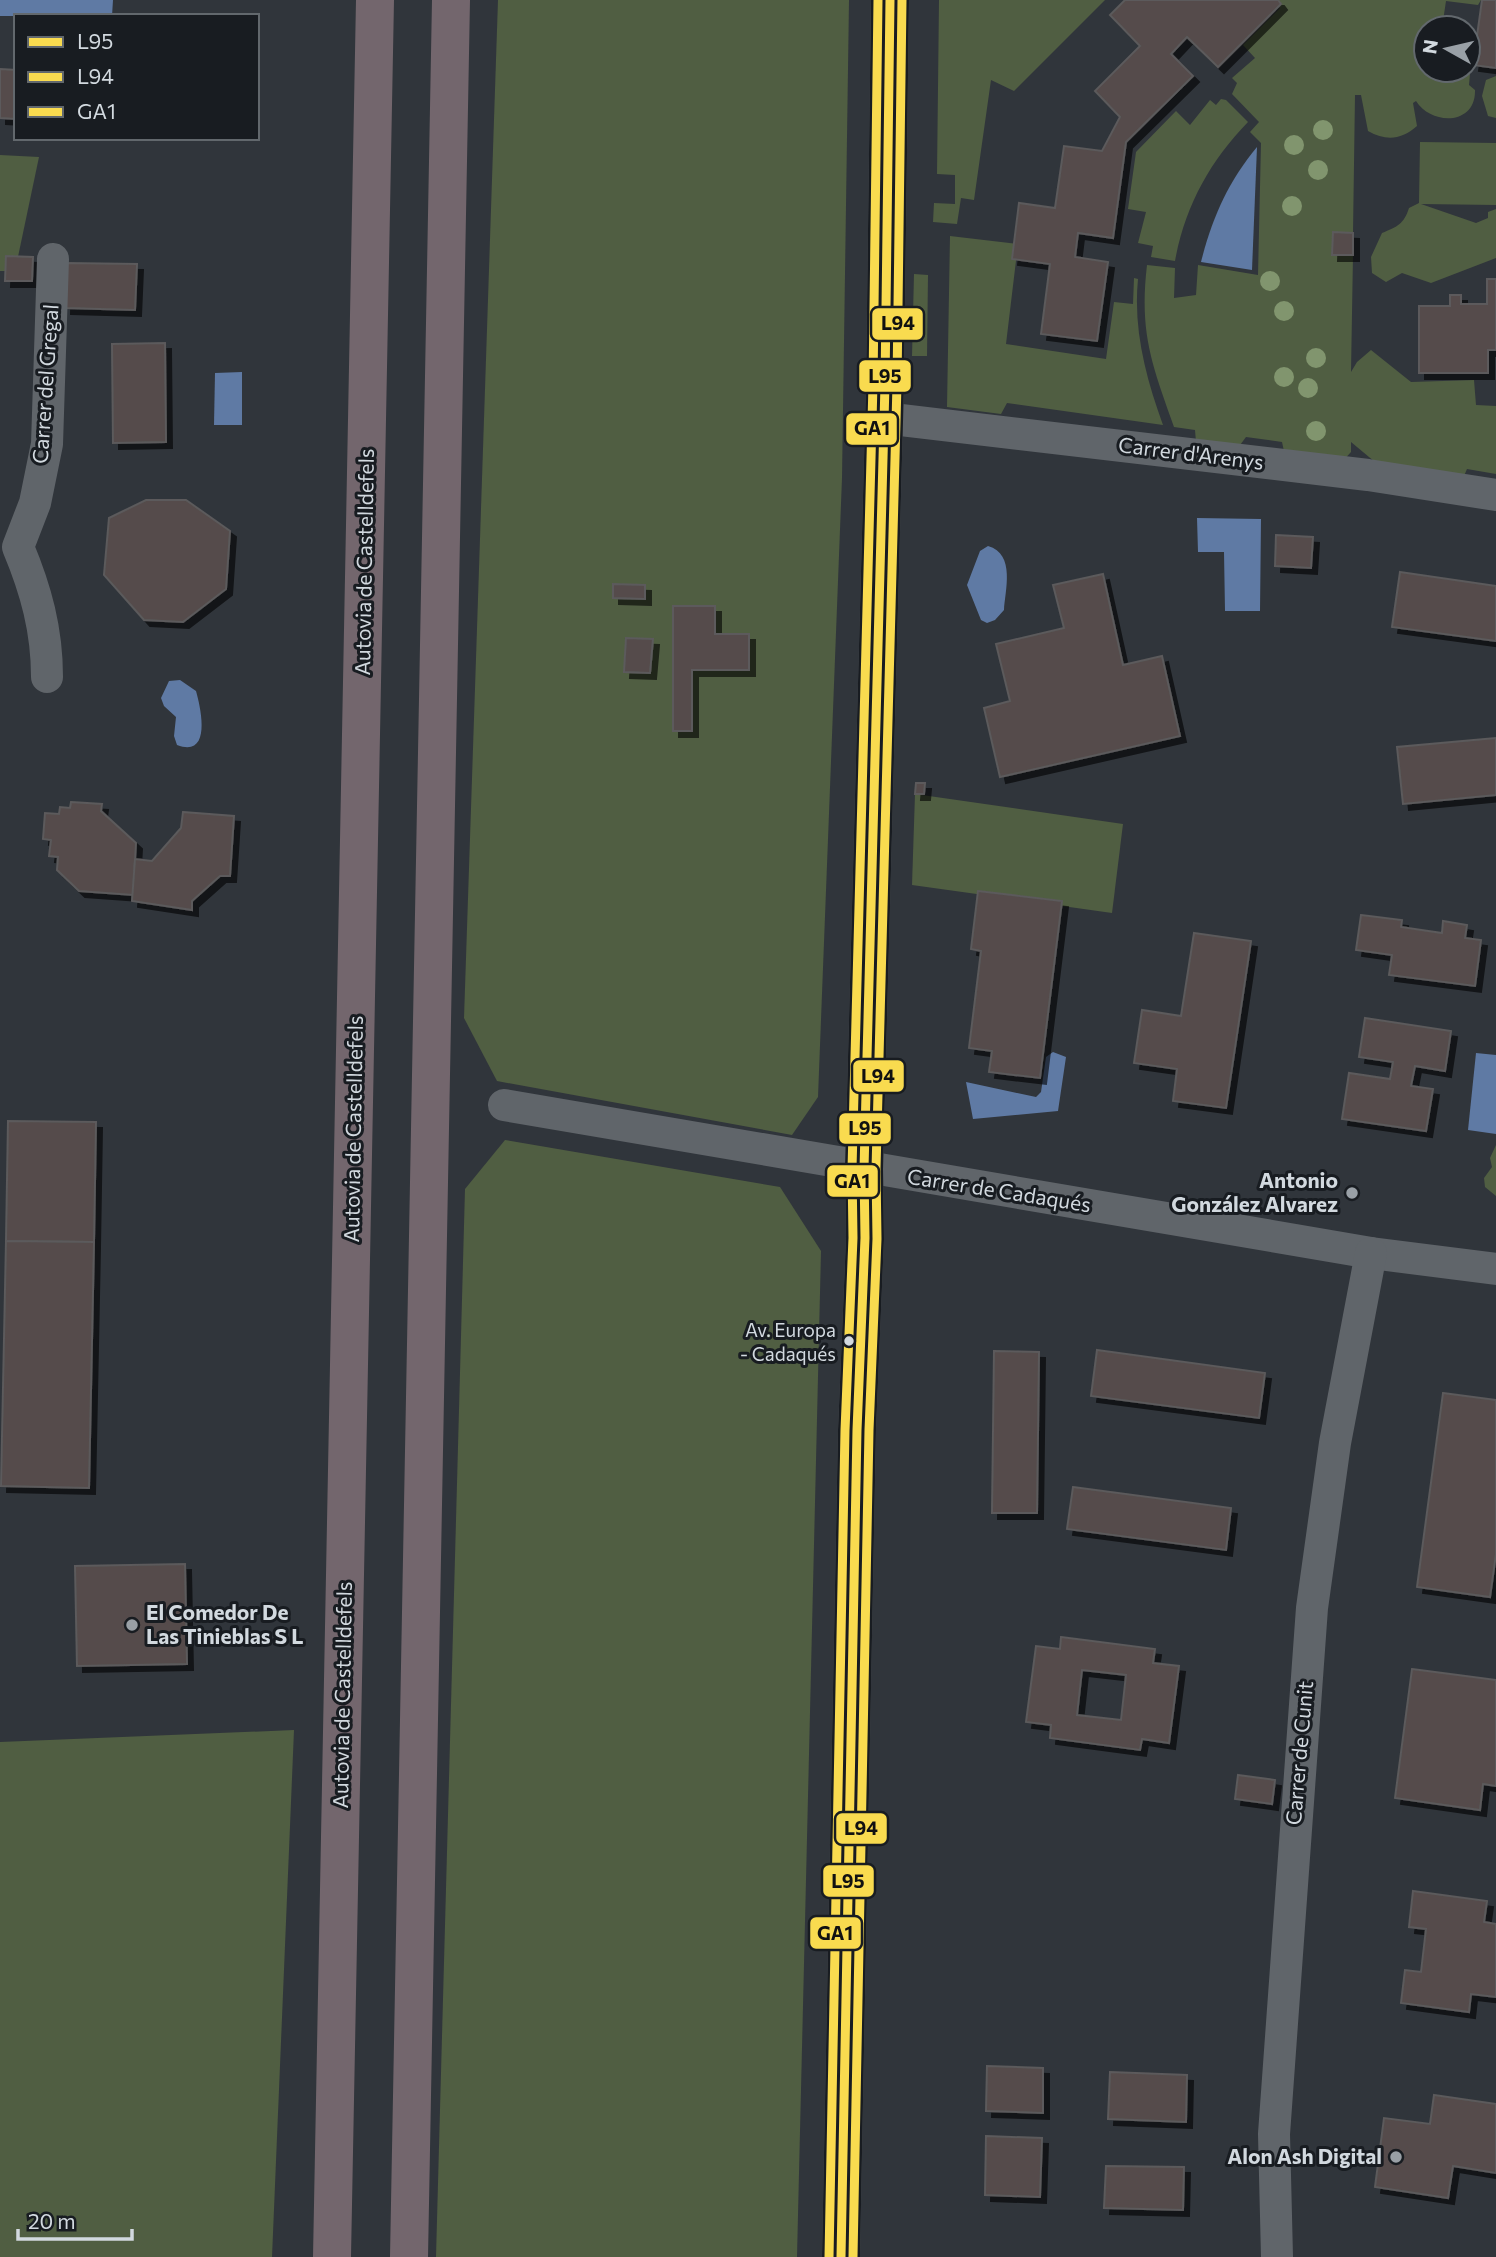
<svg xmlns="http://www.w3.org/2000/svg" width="1496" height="2257" font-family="Commissioner,sans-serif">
  <defs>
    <filter id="shadow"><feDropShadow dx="6" dy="6" stdDeviation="0" flood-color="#0009"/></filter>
  </defs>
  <rect width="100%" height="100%" fill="#30353b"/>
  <g fill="#505e42">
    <polygon points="498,0 849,0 842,478 818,1097 792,1135 497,1081 464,1018"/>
    <polygon points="939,0 1105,0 1014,91 991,80 974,200 961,198 957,224 933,222 934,203 955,204 955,175 937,174"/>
    <path d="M1272 0H1481L1478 5 1446 1 1442 28H1426V70H1468V39H1473L1469 85 1475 90C1476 125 1432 126 1416 101L1413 103 1417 126C1401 140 1386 141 1368 131L1361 95H1355L1353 233H1333L1332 254 1353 255 1351 372 1357 362 1371 350 1411 382 1474 380 1476 405 1496 406V474L1467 469 1464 476 1375 462 1351 442V452L1340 464 1285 456 1282 442 1246 437 1237 449 1196 442 1195 430 1174 427C1152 365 1139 333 1147 265L1175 268 1174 298 1196 295 1198 265 1258 275 1261 143 1250 132 1259 122 1232 94 1237 83 1232 78 1255 58 1243 45 1280 8Z"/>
    <polygon points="1496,76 1496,118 1488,116 1482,96 1486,80"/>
    <path d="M1221 99 1226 100 1248 122C1210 161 1185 206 1175 261L1151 257 1153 246 1138 243 1146 212 1128 209 1136 152 1176 111 1190 125 1210 100 1216 105Z"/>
    <path d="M1420 142 1496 143V205L1421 204 1476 223 1488 218V212L1496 209V258L1431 283 1402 273 1386 282 1372 273 1371 257 1382 233C1397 227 1404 224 1409 208L1419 203Z"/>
    <polygon points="0,155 39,157 15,271 0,271"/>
    <path d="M950 236 1018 244 1006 344 1106 359 1114 302 1133 304 1134 278 1138 279C1133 330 1146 378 1163 425L1007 403 1001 414 947 407Z"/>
    <polygon points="914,274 928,275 927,356 912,356"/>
    <polygon points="915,794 1123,824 1112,913 912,885"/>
    <polygon points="505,1140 780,1187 821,1251 797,2257 436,2257 465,1189"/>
    <polygon points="1496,1145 1496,1196 1485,1187 1484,1178 1492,1167 1490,1158"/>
    <polygon points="294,1730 272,2257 0,2257 0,1742"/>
  </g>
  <g fill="#5f7aa4">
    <polygon points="0,0 113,0 112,16 0,16"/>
    <path d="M1257 147 1252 270 1201 262C1212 218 1228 182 1257 147Z"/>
    <polygon points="242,372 242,425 214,425 215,373"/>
    <polygon points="1197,518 1261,519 1260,611 1225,611 1224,552 1198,552"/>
    <path d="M988 546C1016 554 1005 591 1004 610L995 620 987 623 981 620 967 585 980 551Z"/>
    <path d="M180 680 196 691C201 709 212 758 177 745L174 736 176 717 164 706 161 698 169 681Z"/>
    <polygon points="1053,1052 1066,1057 1058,1111 973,1119 966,1082 1036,1097 1041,1092 1046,1057"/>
    <polygon points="1476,1053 1496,1055 1496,1134 1468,1130"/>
  </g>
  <g fill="#544c4b" stroke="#5b5a5b" stroke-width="2" fill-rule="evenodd" filter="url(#shadow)">
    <polygon points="1125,0 1278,0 1281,4 1218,67 1187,37 1171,54 1193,76 1126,142 1113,238 1078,233 1075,257 1108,262 1097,341 1041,334 1050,264 1012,259 1019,203 1055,208 1064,146 1102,151 1120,117 1095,91 1140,46 1110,15"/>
    <polygon points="1482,0 1496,0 1496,68 1473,65"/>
    <polygon points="0,69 16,70 16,119 0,118"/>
    <polygon points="1333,232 1353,233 1353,255 1332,255"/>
    <polygon points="6,256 33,257 32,281 5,281"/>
    <polygon points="66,263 137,264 135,310 65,308"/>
    <polygon points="1487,279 1496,279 1496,350 1488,350 1488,373 1419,373 1419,306 1450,306 1450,295 1461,295 1461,304 1487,304"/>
    <polygon points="165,343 166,442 113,443 112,344"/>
    <polygon points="146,500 186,500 230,531 226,589 183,622 144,620 104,575 109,518"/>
    <polygon points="1276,535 1313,537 1311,568 1275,566"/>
    <polygon points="1400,572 1496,586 1496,641 1392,627"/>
    <polygon points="1103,574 1123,665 1162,656 1180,736 1000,777 984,708 1010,701 996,644 1064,628 1053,585"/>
    <polygon points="613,584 645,585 645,599 613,598"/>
    <polygon points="673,606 715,606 715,634 749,634 749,670 692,670 692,731 673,731"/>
    <polygon points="626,638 653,639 650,673 624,672"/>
    <polygon points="1496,738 1496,795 1403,804 1397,747"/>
    <polygon points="916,783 925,783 924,794 915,794"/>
    <polygon points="71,802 102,804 101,811 136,843 133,895 79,891 57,870 58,857 49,856 51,840 43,839 45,813 59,814 60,807 70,808"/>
    <polygon points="183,812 234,816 230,876 220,876 192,901 192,910 132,901 135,859 152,861 181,828"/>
    <polygon points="978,891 1062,901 1040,1078 989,1072 992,1051 969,1048 981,951 971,949"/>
    <polygon points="1361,915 1402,920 1401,927 1442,933 1443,921 1467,925 1465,938 1481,940 1475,986 1389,975 1392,955 1356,950"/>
    <polygon points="1194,933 1251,941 1226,1108 1173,1101 1177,1069 1134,1063 1142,1010 1181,1016"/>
    <polygon points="1365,1018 1451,1031 1445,1071 1415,1066 1411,1086 1433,1089 1426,1131 1342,1119 1349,1073 1390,1079 1393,1062 1359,1057"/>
    <polygon points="8,1121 96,1122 94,1242 6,1241"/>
    <polygon points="6,1241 94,1242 89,1488 1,1486"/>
    <polygon points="1097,1350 1265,1373 1259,1418 1091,1396"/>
    <polygon points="994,1351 1039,1352 1037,1513 992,1513"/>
    <polygon points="1443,1393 1496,1400 1496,1554 1490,1597 1417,1587"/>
    <polygon points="1073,1487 1231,1508 1226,1550 1067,1529"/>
    <polygon points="185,1564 187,1664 77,1666 75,1566"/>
    <path d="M1061 1637 1155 1649 1153 1663 1179 1666 1169 1743 1142 1739 1140 1750 1050 1738 1051 1725 1026 1722 1036 1646 1060 1649ZM1082 1670 1126 1675 1121 1720 1077 1715Z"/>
    <polygon points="1412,1669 1496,1680 1496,1786 1483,1784 1480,1810 1395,1798"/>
    <polygon points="1238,1775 1275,1780 1272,1804 1235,1799"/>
    <polygon points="1413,1891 1487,1901 1484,1922 1496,1924 1496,1997 1471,1994 1469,2012 1401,2003 1405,1970 1421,1972 1426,1929 1409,1927"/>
    <polygon points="987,2066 1043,2068 1043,2113 986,2111"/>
    <polygon points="1110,2072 1187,2075 1186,2122 1108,2119"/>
    <polygon points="1434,2095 1496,2104 1496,2173 1453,2166 1448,2198 1375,2187 1384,2118 1430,2124"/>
    <polygon points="986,2136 1042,2138 1040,2197 985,2195"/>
    <polygon points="1106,2166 1184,2167 1183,2210 1104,2208"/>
  </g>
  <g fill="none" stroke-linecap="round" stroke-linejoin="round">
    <g stroke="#60656a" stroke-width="32">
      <polyline points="884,418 1368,475 1496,495"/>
      <path d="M47 677C47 630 36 590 18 547L35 503 47 444 53 259"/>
      <polyline points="504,1105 1371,1253 1496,1269"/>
      <polyline points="1277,2257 1274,2134 1312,1608 1335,1443 1371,1253"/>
    </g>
    <polyline stroke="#60656a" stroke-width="38" points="841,2257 857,1430 865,1238 864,1169 885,384 890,0"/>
    <g stroke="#73666d" stroke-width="38">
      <polyline points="332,2257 375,0"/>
      <polyline points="409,2257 451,0"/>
    </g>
    <defs>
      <polyline id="bus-1" points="841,2257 857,1430 865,1238 864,1169 885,384 890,0"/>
      <polyline id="bus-2" points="853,2257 869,1430 877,1239 876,1169 897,384 902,0"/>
      <polyline id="bus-3" points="829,2257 845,1430 853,1238 852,1169 873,384 878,0"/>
    </defs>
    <use href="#bus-1" stroke="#181c21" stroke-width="14"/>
    <use href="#bus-2" stroke="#181c21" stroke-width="14"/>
    <use href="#bus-3" stroke="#181c21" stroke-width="14"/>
    <use href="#bus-1" stroke="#f9db4f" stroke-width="9"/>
    <use href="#bus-2" stroke="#f9db4f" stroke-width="9"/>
    <use href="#bus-3" stroke="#f9db4f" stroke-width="9"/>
  </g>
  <g fill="#81956e">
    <circle cx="1323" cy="130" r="10"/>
    <circle cx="1294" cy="145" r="10"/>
    <circle cx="1318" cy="170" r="10"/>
    <circle cx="1292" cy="206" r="10"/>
    <circle cx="1270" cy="281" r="10"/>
    <circle cx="1284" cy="311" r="10"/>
    <circle cx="1316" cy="358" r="10"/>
    <circle cx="1284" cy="377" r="10"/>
    <circle cx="1308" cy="388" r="10"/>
    <circle cx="1316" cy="431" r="10"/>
  </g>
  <g fill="#99a0a6" stroke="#181c21" stroke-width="2.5">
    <circle cx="1352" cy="1193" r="7"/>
    <circle cx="132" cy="1625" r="7"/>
    <circle cx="1396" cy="2157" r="7"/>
  </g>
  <circle fill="#d2d9df" stroke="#181c21" stroke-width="2.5" cx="849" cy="1341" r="6"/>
  <g text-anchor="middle" stroke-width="6" stroke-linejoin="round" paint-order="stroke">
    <g font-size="19" fill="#d2d9df" stroke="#181c21" text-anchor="end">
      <text x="836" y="1337">Av. Europa<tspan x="836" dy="24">- Cadaqués</tspan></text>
    </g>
    <g font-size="21" fill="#d2d9df" stroke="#181c21">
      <text transform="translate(46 384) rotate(-86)" y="7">Carrer del Gregal</text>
      <text transform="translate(1191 454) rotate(7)" y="7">Carrer d'Arenys</text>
      <text transform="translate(365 562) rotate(-89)" y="7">Autovia de Castelldefels</text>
      <text transform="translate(354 1129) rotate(-89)" y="7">Autovia de Castelldefels</text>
      <text transform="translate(999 1191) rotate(9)" y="7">Carrer de Cadaqués</text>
      <text transform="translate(343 1695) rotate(-89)" y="7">Autovia de Castelldefels</text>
      <text transform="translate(1300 1753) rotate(-85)" y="7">Carrer de Cunit</text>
    </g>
    <g font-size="21" font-weight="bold" fill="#d2d9df" stroke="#181c21" text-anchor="end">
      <text x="1338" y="1188">Antonio<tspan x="1338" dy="24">González Alvarez</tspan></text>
      <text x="146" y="1620" text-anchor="start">El Comedor De<tspan x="146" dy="24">Las Tinieblas S L</tspan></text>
      <text x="1382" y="2164">Alon Ash Digital</text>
    </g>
  </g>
  <g stroke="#181c21" stroke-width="2.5">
    <rect x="871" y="307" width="53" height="34" rx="7" fill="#f9db4f"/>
    <rect x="858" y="359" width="54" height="34" rx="7" fill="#f9db4f"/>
    <rect x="845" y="412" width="53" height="34" rx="7" fill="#f9db4f"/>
    <rect x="852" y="1059" width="53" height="34" rx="7" fill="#f9db4f"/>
    <rect x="838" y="1112" width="54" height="33" rx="7" fill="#f9db4f"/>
    <rect x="826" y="1164" width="53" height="34" rx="7" fill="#f9db4f"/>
    <rect x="835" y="1812" width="53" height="33" rx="7" fill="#f9db4f"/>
    <rect x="822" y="1864" width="53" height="34" rx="7" fill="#f9db4f"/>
    <rect x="809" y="1916" width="53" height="34" rx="7" fill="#f9db4f"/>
  </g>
  <g font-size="19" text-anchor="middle" font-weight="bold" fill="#111">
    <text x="898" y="330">L94</text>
    <text x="885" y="383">L95</text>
    <text x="872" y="435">GA1</text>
    <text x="878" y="1083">L94</text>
    <text x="865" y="1135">L95</text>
    <text x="852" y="1188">GA1</text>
    <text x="861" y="1835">L94</text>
    <text x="848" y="1888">L95</text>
    <text x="835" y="1940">GA1</text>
  </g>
  <rect x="14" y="14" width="245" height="126" fill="#181c21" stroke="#62686d" stroke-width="2"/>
  <rect x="28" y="37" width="35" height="10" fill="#f9db4f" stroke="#62686d" stroke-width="2"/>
  <text x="77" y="49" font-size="21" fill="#d2d9df">L95</text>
  <rect x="28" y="72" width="35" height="10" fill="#f9db4f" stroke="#62686d" stroke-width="2"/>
  <text x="77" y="84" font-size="21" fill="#d2d9df">L94</text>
  <rect x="28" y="107" width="35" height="10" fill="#f9db4f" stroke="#62686d" stroke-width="2"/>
  <text x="77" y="119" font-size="21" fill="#d2d9df">GA1</text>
  <g transform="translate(1447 49) rotate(278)"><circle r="33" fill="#181c21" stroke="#62686d" stroke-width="2"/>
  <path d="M0-5L12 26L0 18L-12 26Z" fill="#99a0a6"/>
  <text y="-10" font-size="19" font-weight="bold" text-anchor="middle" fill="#d2d9df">N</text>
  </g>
  <path d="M18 2229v10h114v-10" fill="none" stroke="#d2d9df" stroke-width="3.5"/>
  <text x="28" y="2229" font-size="21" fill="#d2d9df" stroke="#181c21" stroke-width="5" paint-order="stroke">20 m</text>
</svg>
